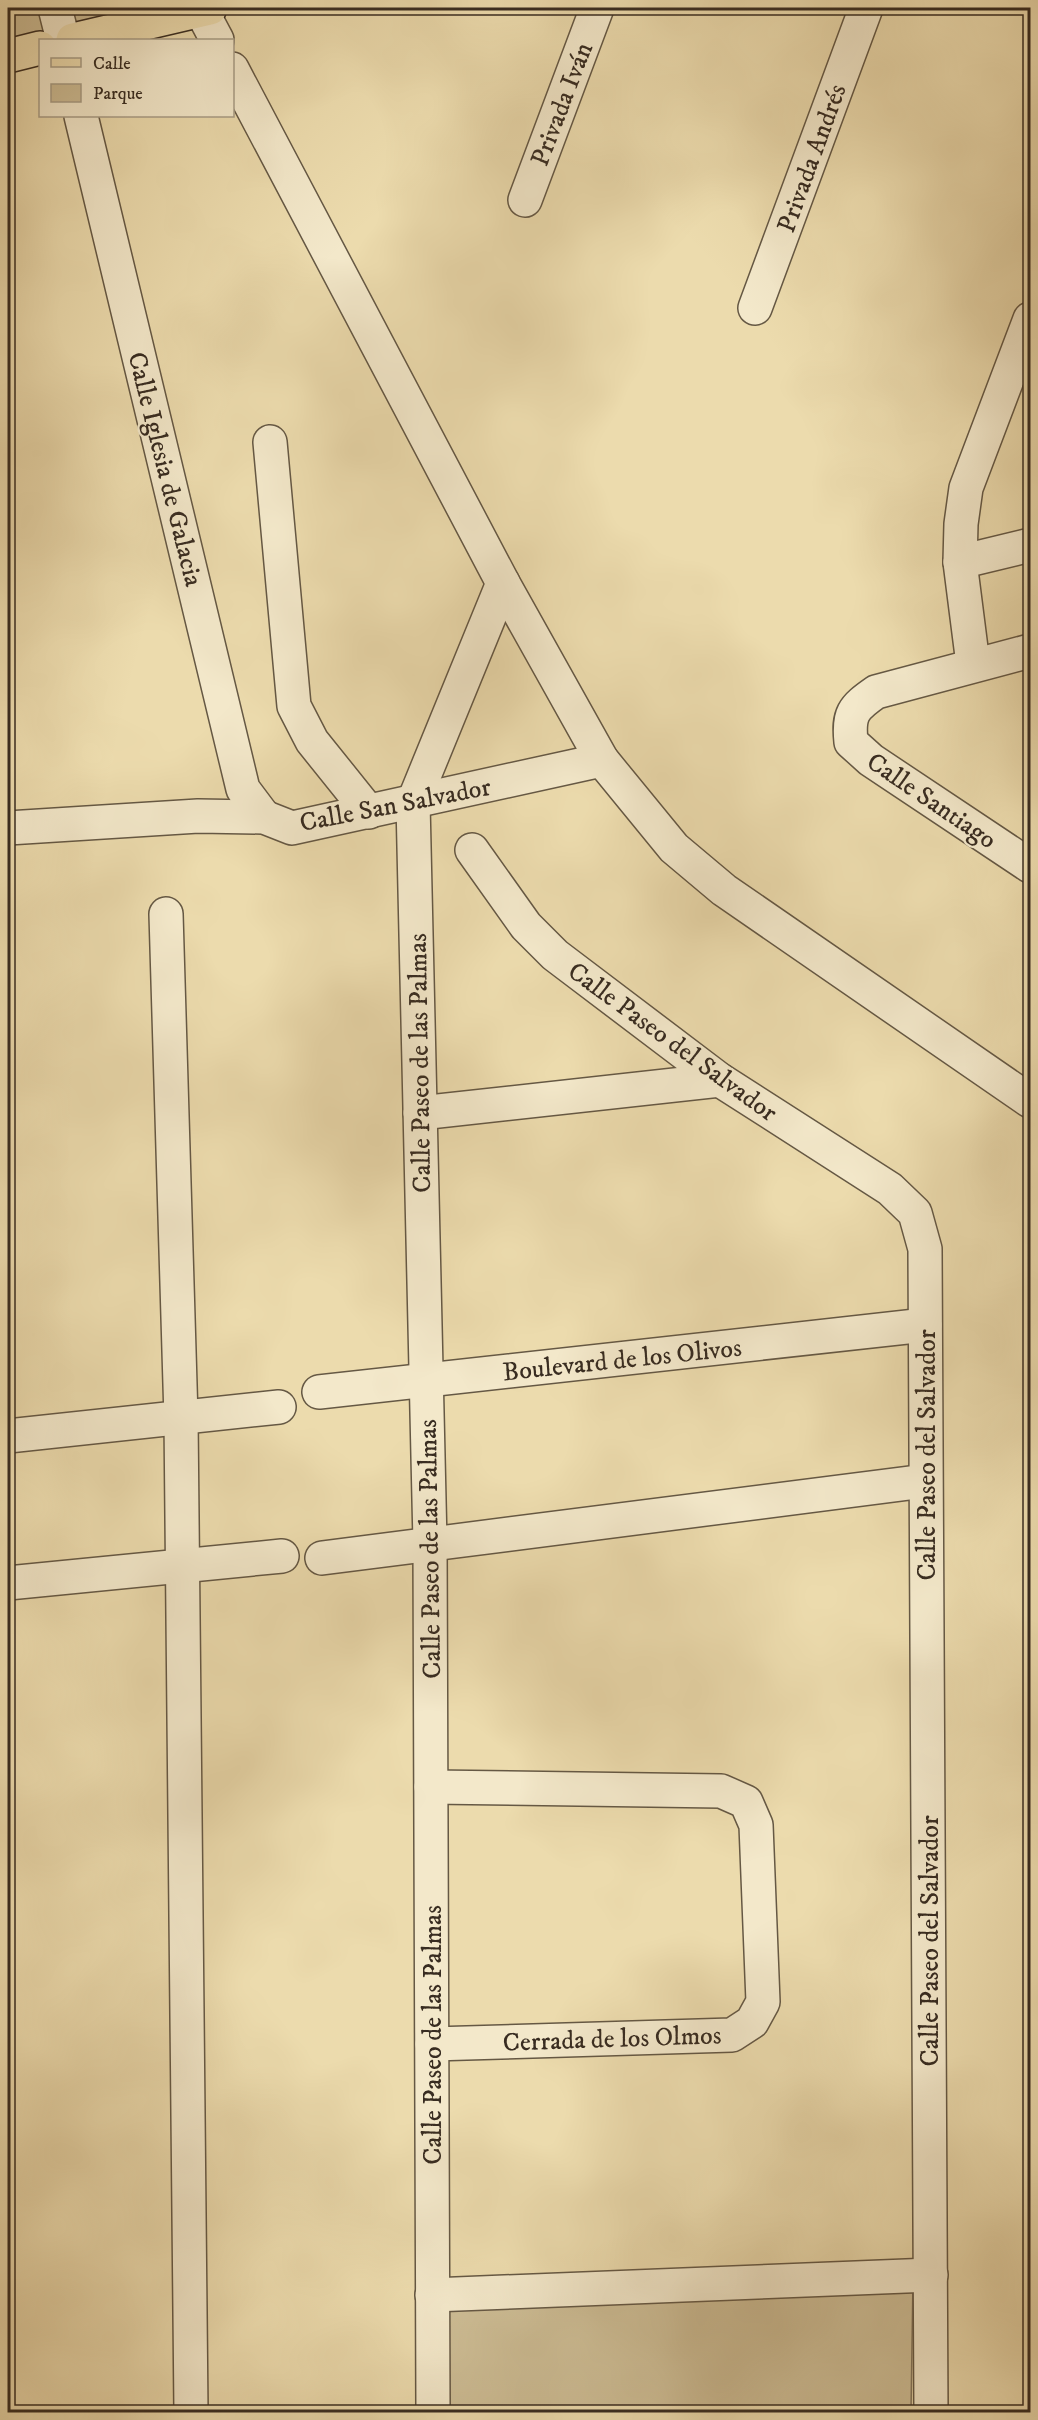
<svg xmlns="http://www.w3.org/2000/svg" width="1038" height="2420" font-family="'IM FELL DW Pica',serif">
  <rect width="100%" height="100%" fill="#ecdbad"/>
  <filter id="stains"><feTurbulence type="fractalNoise" baseFrequency=".00333" numOctaves="4"/><feColorMatrix values="0 0 0 0 .2 0 0 0 0 .09 0 0 0 0 .02 0 0 0 .5 -.17"/></filter>
  <radialGradient id="worn" r=".72"><stop offset=".6" stop-color="#630" stop-opacity="0"/><stop offset="1" stop-color="#630" stop-opacity=".3"/></radialGradient>
  <g fill="#cdbd95" stroke="#82745b" stroke-width="1.5">
    <polygon points="8,8 197,8 8,52"/>
    <polygon points="913,2278 911,2412 436,2412 434,2296"/>
  </g>
  <g fill="none" stroke-linecap="round" stroke-linejoin="round">
    <defs>
      <g id="minor">
        <polyline points="55,8 63,40"/>
        <polyline points="200,8 217,40"/>
        <polyline points="232,69 503,583 602,760 674,848 724,890 1030,1101"/>
        <polyline points="81,116 243,789 264,817"/>
        <polyline points="525,200 597,8"/>
        <polyline points="755,308 866,8"/>
        <polyline points="270,442 294,706 312,741 369,812"/>
        <polyline points="960,562 1030,545"/>
        <path d="M1030 651 876 692C853 708 848 714 851 742L871 760 1030 866"/>
        <polyline points="973,664 960,562 961,524 966,488 1030,319"/>
        <polyline points="8,828 198,816 264,817 292,828 602,760"/>
        <polyline points="472,850 526,926 555,955 720,1080 890,1189 915,1213 925,1249 931,2412"/>
        <polyline points="166,914 181,1418 191,2412"/>
        <polyline points="420,1113 720,1080"/>
        <polyline points="319,1392 925,1325"/>
        <polyline points="8,1436 279,1407"/>
        <polyline points="322,1558 925,1481"/>
        <polyline points="8,1583 282,1556"/>
        <polyline points="431,1787 721,1791 746,1802 756,1825 763,2002 752,2022 732,2035 432,2044"/>
        <polyline points="432,2295 931,2275"/>
        <polyline points="433,2412 430,1543 413,803 503,583"/>
      </g>
      <g id="major">
        <polyline points="73,40 210,8"/>
        <polyline points="8,56 40,48"/>
      </g>
    </defs>
    <use href="#minor" stroke="#655844" stroke-width="36"/>
    <use href="#major" stroke="#382c21" stroke-width="36"/>
    <use href="#minor" stroke="#f3e8ca" stroke-width="33"/>
    <use href="#major" stroke="#ecdbad" stroke-width="33"/>
  </g>
  <g text-anchor="middle" stroke-width="4.5" stroke-linejoin="round" paint-order="stroke">
    <g font-size="26" fill="#382c21" stroke="#f3e8ca">
      <text transform="translate(561 104) rotate(-69)" y="9">Privada Iván</text>
      <text transform="translate(811 158) rotate(-70)" y="9">Privada Andrés</text>
      <text transform="translate(166 469) rotate(76)" y="9">Calle Iglesia de Galacia</text>
      <text transform="translate(932 800) rotate(34)" y="9">Calle Santiago</text>
      <text transform="translate(395 804) rotate(-11)" y="9">Calle San Salvador</text>
      <text transform="translate(673 1041) rotate(36)" y="9">Calle Paseo del Salvador</text>
      <text transform="translate(419 1063) rotate(-91)" y="9">Calle Paseo de las Palmas</text>
      <text transform="translate(622 1359) rotate(-6)" y="9">Boulevard de los Olivos</text>
      <text transform="translate(926 1455) rotate(-90)" y="9">Calle Paseo del Salvador</text>
      <text transform="translate(429 1549) rotate(-91)" y="9">Calle Paseo de las Palmas</text>
      <text transform="translate(929 1941) rotate(-90)" y="9">Calle Paseo del Salvador</text>
      <text transform="translate(432 2035) rotate(-90)" y="9">Calle Paseo de las Palmas</text>
      <text transform="translate(612 2038) rotate(-2)" y="9">Cerrada de los Olmos</text>
    </g>
  </g>
  <rect width="1038" height="2420" fill="none" stroke="#ecdbad" stroke-width="30"/>
  <rect x="9" y="9" width="1020" height="2402" fill="none" stroke="#382c21" stroke-width="3"/>
  <rect x="15" y="15" width="1008" height="2390" fill="none" stroke="#382c21" stroke-width="1.5"/>
  <rect x="39" y="39" width="195" height="78" fill="#f3e8ca" stroke="#a89d86" stroke-width="1.5"/>
  <rect x="51" y="58" width="30" height="9" fill="#ecdbad" stroke="#a89d86" stroke-width="1.5"/>
  <text x="93" y="69" font-size="18" fill="#382c21">Calle</text>
  <rect x="51" y="84" width="30" height="18" fill="#cdbd95" stroke="#a89d86" stroke-width="1.5"/>
  <text x="93" y="99" font-size="18" fill="#382c21">Parque</text>
  <rect width="100%" height="100%" filter="url(#stains)"/>
  <rect width="100%" height="100%" fill="url(#worn)"/>
</svg>
